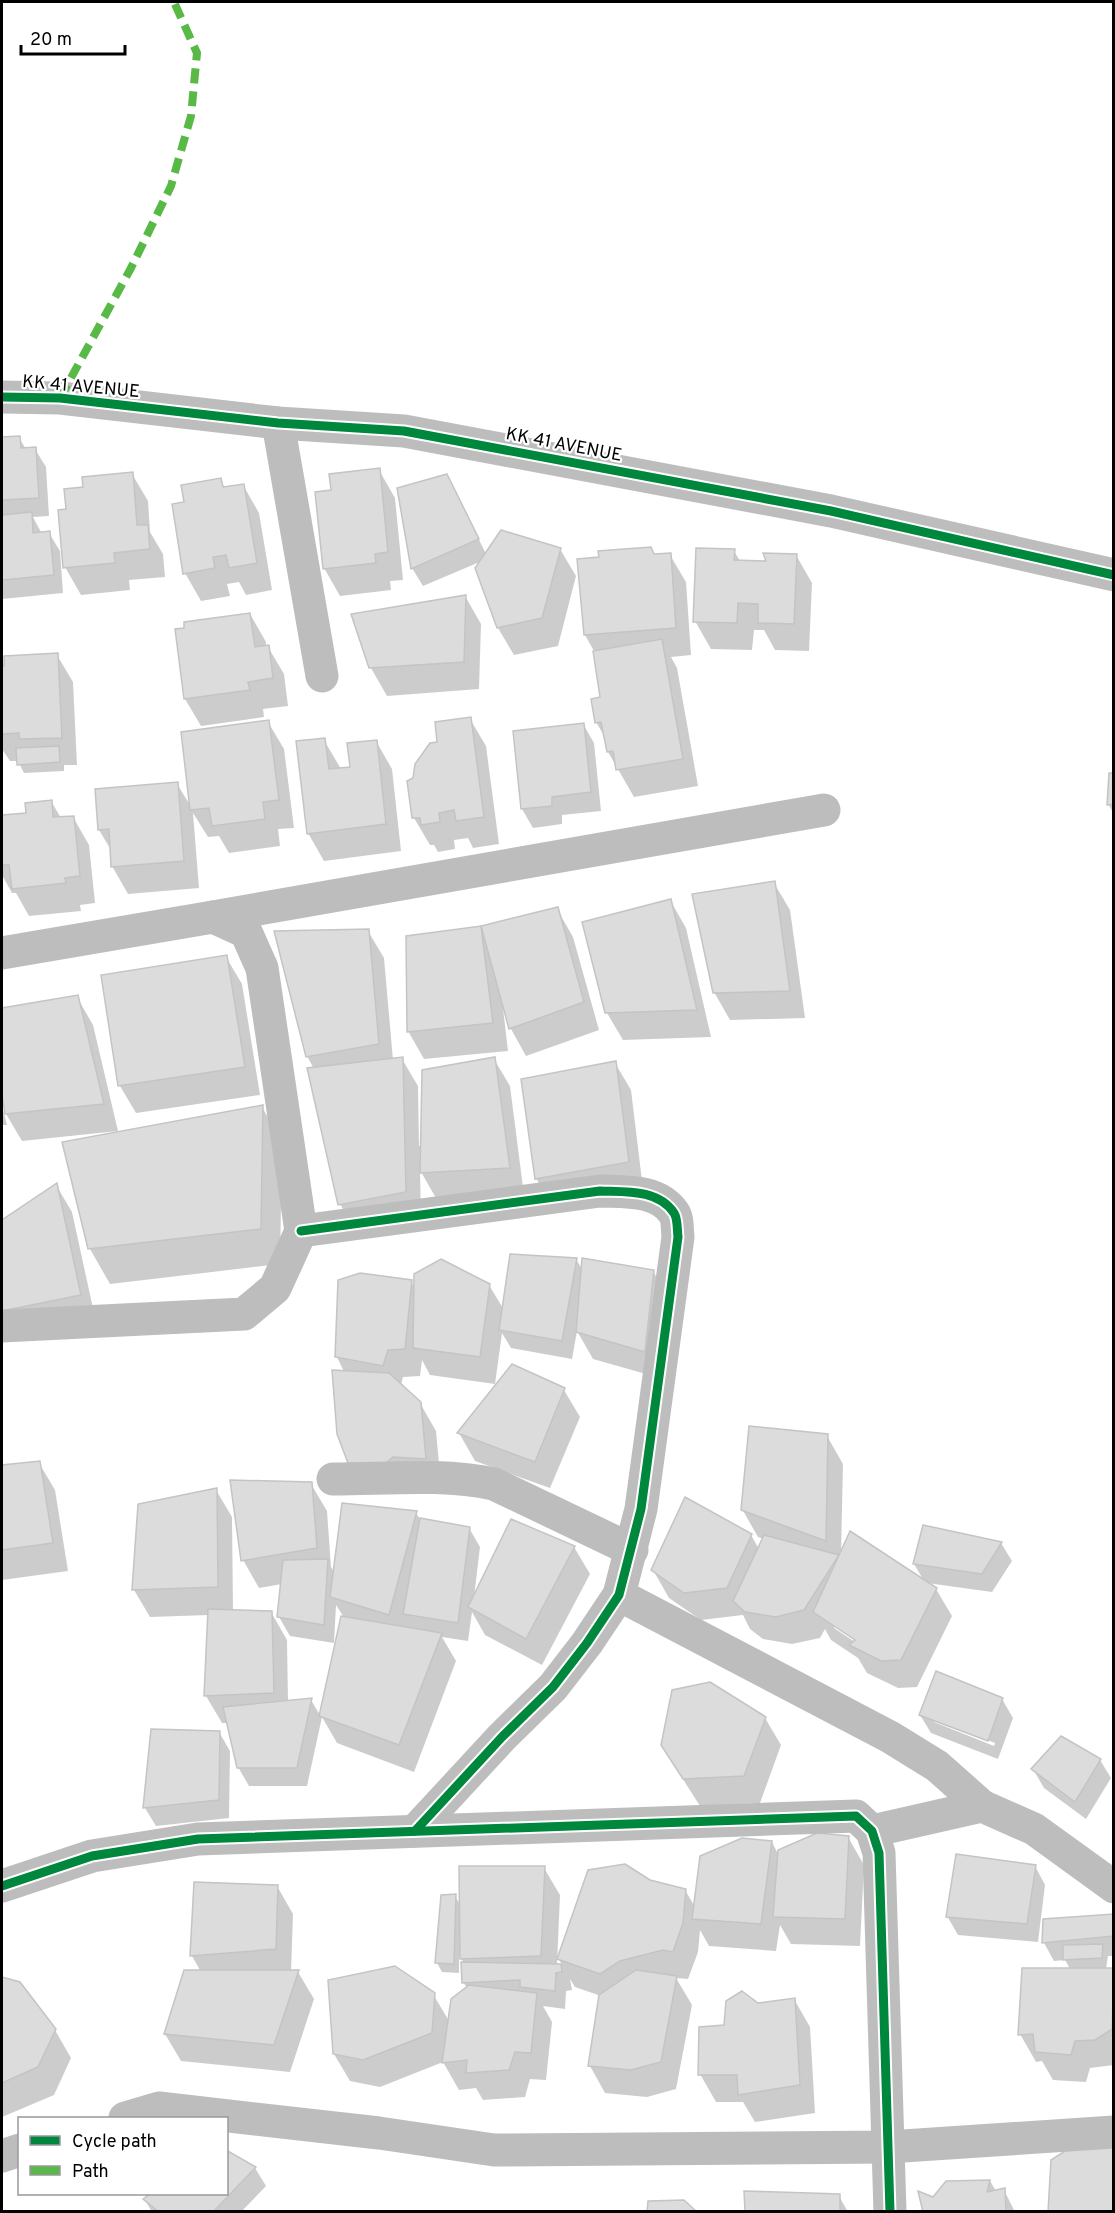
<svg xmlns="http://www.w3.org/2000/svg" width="1115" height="2213" font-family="Overpass,sans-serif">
  <rect width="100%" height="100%" fill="#fff"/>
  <g fill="#0003" fill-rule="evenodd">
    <polygon points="19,438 26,449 35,449 46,467 49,516 33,517 42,534 49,533 60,551 63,593 2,599 2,439"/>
    <polygon points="379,470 395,498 403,580 390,581 391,590 340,596 324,568 332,491"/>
    <polygon points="132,474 148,501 150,532 163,554 165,577 129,580 130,590 81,595 65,567 68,510 84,488"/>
    <polygon points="220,480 225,488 243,485 259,513 272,590 246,595 239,582 227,584 230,596 201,601 185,573 185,503"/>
    <polygon points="457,495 486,554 560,549 576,576 558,646 514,655 498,628 482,561 423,586 412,568"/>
    <polygon points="734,551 740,561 768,562 796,555 812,583 809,651 775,650 764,630 754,630 752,650 711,649 695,621"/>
    <polygon points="670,555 686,582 691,655 671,657 677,668 698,786 634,797 608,752 606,739 596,722 602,699 594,651 585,635 654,556"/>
    <polygon points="465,596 481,624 479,689 387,696 371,668"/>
    <polygon points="250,614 266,642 266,647 268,647 284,674 288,706 263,709 264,717 201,726 185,699"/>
    <polygon points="57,655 73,682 77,765 64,765 64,771 24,773 18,761 10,761 2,749 2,667"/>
    <polygon points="470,719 486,746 499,844 473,848 468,838 454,840 455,849 438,852 434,845 430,845 414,818 414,779 439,744"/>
    <polygon points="268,722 284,749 294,828 278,829 280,846 229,853 219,836 208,837 193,813 199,888 128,894 112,866 111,850 99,830 177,784 192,808"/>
    <polygon points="583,724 594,743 601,811 562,815 562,824 533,828 522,809"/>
    <polygon points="324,740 341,769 351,768 376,741 392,769 401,851 324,861 308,833"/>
    <polygon points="1114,774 1114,814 1108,804"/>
    <polygon points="51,801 61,818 73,817 89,845 95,903 80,905 81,911 29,916 16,893 12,893 2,875 2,817 28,814"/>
    <polygon points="774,883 790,910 805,1018 730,1020 714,992"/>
    <polygon points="670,900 686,928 711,1037 623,1040 607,1013"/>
    <polygon points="557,909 573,937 599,1030 526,1056 511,1029 505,1007 503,1008 508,1051 424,1059 408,1031 481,927"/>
    <polygon points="368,931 384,958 393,1060 402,1059 418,1086 419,1146 422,1146 494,1059 510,1086 524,1195 437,1200 420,1170 421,1220 356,1232 340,1204 314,1069 307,1056"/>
    <polygon points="226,957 242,984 260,1095 136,1113 120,1086 102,976"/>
    <polygon points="77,997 93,1025 118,1131 22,1141 6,1114 2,1085 2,1010"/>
    <polygon points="615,1063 631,1090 643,1189 552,1206 536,1178"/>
    <polygon points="2,1105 7,1125 2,1125"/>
    <polygon points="262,1107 282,1142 280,1264 110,1284 90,1249"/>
    <polygon points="56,1185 72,1212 96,1322 2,1335 2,1221"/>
    <polygon points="576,1259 583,1271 653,1271 669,1299 660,1378 593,1359 577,1331 572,1359 511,1348 502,1333 495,1384 430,1375 422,1360 420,1376 403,1377 401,1385 420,1403 436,1431 441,1486 401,1491 337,1357 411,1281 415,1289 489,1285 504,1310"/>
    <polygon points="564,1390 580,1417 550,1488 475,1461 459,1433"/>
    <path d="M827 1436 843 1464 841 1555 924 1581 914 1564 1001 1543 1012 1561 992 1592 927 1583 936 1589 952 1616 917 1687 898 1688 867 1673 858 1658 831 1640 825 1629 820 1638 792 1644 763 1639 750 1629 743 1615 701 1620 669 1598 653 1570 751 1535 759 1549 764 1539 758 1537 742 1509ZM834 1625 863 1643 861 1646 834 1628Z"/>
    <polygon points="39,1463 55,1490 68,1571 2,1580 2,1467"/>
    <polygon points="311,1484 327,1511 331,1567 335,1573 416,1513 420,1519 469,1528 480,1547 474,1597 574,1547 590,1574 542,1665 485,1635 472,1612 468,1641 442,1637 456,1661 414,1772 337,1743 322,1717 307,1786 249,1786 238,1767 228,1723 222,1723 206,1696 209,1615 150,1617 134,1590 216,1490 232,1517 233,1611 271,1612 287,1640 288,1702 311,1700 321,1717 343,1616 336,1605 334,1643 290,1636 279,1617 282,1584 259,1588 243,1560"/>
    <path d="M1002 1699 1013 1718 998 1759 931 1733 920 1715ZM934 1719 995 1743 994 1746 934 1722Z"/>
    <polygon points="765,1718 781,1745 760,1803 700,1806 679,1773"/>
    <polygon points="152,1730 219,1732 230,1751 229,1818 156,1826 145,1808"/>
    <polygon points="1100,1760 1111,1778 1086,1819 1044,1788 1033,1769"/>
    <polygon points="848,1837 864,1865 860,1946 791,1944 780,1925 776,1951 709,1946 700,1930 698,1952 688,1979 676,1978 692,2005 676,2089 647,2097 605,2093 590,2066 601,1996 575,1987 570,1979 572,1990 566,1991 565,2009 543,2006 552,2022 546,2080 530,2079 525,2097 483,2100 476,2088 459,2090 443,2062 380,2087 350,2081 334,2054 433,1994 449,2021 467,1988 463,1982 464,1963 459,1955 459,1973 442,1972 437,1963 455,1896 461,1906 544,1868 560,1895 557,1965 562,1965 559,1959 649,1882 685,1890 695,1907 772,1842 779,1856"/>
    <polygon points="1035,1866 1045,1885 1038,1942 958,1935 947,1916"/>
    <polygon points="277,1886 293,1914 291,1972 298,1972 314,1999 290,2072 181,2061 165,2034 201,1972 192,1956"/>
    <polygon points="1114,1915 1114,1956 1108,1956 1106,1969 1114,1969 1114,2065 1090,2068 1086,2082 1053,2080 1042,2061 1036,2062 1020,2034 1070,1969 1065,1960 1054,1961 1044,1943"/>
    <polygon points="2,1979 19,1983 55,2030 71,2058 54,2095 2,2117"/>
    <polygon points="794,1999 810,2027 815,2113 755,2122 743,2102 716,2102 700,2074 726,2027 758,2005"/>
    <polygon points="255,2168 266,2186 241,2212 152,2212 145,2200 153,2194 226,2194"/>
    <polygon points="990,2181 996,2191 1004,2190 1015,2212 924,2212 933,2199"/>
    <polygon points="839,2196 848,2212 746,2212"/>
  </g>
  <g fill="#dcdcdc" stroke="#c4c4c4" stroke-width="1.5">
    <polygon points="20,436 21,448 36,447 39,498 2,500 2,437"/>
    <polygon points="380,468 388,552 375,554 376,563 323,569 315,492 331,490 329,474"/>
    <polygon points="133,472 137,525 148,525 150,549 114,553 115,563 63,568 58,510 66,509 64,489 83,487 82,477"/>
    <polygon points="447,474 479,539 411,569 397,488"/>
    <polygon points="221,478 223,487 244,484 257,563 229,568 226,555 213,557 215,568 183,574 172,504 184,502 181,485"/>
    <polygon points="32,512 33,533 50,531 54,575 2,580 2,515"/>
    <polygon points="501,530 561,548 542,618 497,628 475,568"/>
    <polygon points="651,547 654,554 671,553 676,628 584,635 577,559 599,557 598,551"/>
    <polygon points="696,548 735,549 734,560 766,561 763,553 797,554 794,624 758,623 758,604 738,603 737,623 693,622"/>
    <polygon points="466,595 464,662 369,668 351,614"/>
    <polygon points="250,613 255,647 269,645 273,678 248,682 250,690 184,699 175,629 184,628 184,622"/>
    <polygon points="662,639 683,759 616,770 613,751 607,752 601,722 595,723 591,699 600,697 593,651"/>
    <polygon points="58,653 62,738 19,739 19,733 2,734 2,666 4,666 4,656"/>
    <polygon points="471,717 484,817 456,821 454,810 439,813 440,822 421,825 420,818 412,818 407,781 413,778 415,764 430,743 437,742 435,722"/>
    <polygon points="269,720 279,800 263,802 265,819 212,826 209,808 190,810 181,732"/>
    <polygon points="584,723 591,792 552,797 552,806 521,809 513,731"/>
    <polygon points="325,738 329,769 350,767 347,743 377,740 386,824 307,834 296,741"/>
    <polygon points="59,746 60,762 17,765 16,748"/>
    <polygon points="1109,773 1114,773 1114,804 1107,805"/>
    <polygon points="178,782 184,861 111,867 109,829 98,830 95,789"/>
    <polygon points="52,800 53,817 74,816 80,876 65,878 66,883 12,889 9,865 2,865 2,815 26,813 25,803"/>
    <polygon points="775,881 790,991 713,993 692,894"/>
    <polygon points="671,899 697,1010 605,1013 582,922"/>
    <polygon points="558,907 584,1002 509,1029 481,926"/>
    <polygon points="481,926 493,1023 407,1032 406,936"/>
    <polygon points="369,929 379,1044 306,1057 274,931"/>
    <polygon points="227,955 245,1067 118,1086 101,975"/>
    <polygon points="78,995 104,1104 5,1114 2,1094 2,1008"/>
    <polygon points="403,1057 406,1192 338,1205 307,1068"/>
    <polygon points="495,1057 510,1168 420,1173 422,1070"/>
    <polygon points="616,1061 629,1162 535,1179 521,1079"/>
    <polygon points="263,1105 261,1229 88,1249 62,1142"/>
    <polygon points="57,1183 81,1295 2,1311 2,1220"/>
    <polygon points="510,1254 577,1258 562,1341 499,1330"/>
    <polygon points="582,1258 654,1270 645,1352 576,1332"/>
    <polygon points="441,1259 490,1284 480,1357 413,1348 414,1274"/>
    <polygon points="360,1273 412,1280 405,1349 388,1350 383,1366 335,1357 338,1280"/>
    <polygon points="512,1364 565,1388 535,1462 457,1433"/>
    <polygon points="332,1370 389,1373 421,1402 426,1459 393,1457 385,1464 348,1463 337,1434"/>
    <polygon points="749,1426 828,1434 826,1541 741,1510"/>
    <polygon points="40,1461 53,1543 2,1550 2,1465"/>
    <polygon points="230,1480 312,1482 317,1548 241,1561"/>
    <polygon points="217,1488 218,1587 132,1590 138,1504"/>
    <polygon points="685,1497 752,1534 727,1588 684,1593 651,1570"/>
    <polygon points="342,1503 417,1511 389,1615 330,1597"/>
    <polygon points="420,1518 470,1527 458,1623 403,1614"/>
    <polygon points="511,1519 575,1546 526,1639 468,1607"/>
    <polygon points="923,1525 1002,1542 982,1574 913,1564"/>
    <polygon points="850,1531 937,1588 901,1660 881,1661 849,1645 855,1640 813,1612"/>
    <polygon points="764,1535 839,1555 804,1610 776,1617 745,1612 733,1601"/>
    <polygon points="328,1559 324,1625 277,1617 283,1560"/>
    <polygon points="208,1609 272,1611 274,1693 204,1696"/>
    <polygon points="341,1616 442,1633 399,1745 319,1716"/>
    <polygon points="936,1671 1003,1698 988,1741 919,1715"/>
    <polygon points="710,1682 766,1717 744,1776 683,1779 661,1745 672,1690"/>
    <polygon points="312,1698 297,1768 237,1768 223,1707"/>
    <polygon points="151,1729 220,1731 219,1800 143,1808"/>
    <polygon points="1061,1736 1101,1759 1075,1802 1031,1769"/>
    <polygon points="817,1833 849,1836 845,1919 773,1917 778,1850"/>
    <polygon points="742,1838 772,1841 761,1924 692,1919 700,1856"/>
    <polygon points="956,1854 1036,1865 1027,1924 946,1917"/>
    <polygon points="625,1864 650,1880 686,1889 683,1923 673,1952 663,1950 620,1961 600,1974 557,1959 588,1870"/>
    <polygon points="459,1866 545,1866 541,1956 460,1959"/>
    <polygon points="194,1882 278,1885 276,1949 190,1956"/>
    <polygon points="456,1894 454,1964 435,1963 441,1895"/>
    <polygon points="1114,1914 1114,1936 1042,1943 1043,1919"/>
    <polygon points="1103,1944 1102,1958 1063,1960 1063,1945"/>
    <polygon points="461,1962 561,1964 562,1972 556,1973 555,1991 520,1987 520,1980 462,1983"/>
    <polygon points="395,1966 435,1993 432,2033 363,2060 333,2054 328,1980"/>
    <polygon points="1022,1968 1114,1968 1112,2029 1095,2040 1075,2041 1071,2055 1035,2052 1033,2034 1018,2035"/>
    <polygon points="184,1970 299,1970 274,2045 164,2034"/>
    <polygon points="636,1970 677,1976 661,2062 631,2070 588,2066 599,1995"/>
    <polygon points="2,1977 20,1982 56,2029 38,2067 2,2083"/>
    <polygon points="469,1985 537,1993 531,2053 515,2052 509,2070 466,2073 467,2060 442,2063 451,1999"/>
    <polygon points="742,1991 758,2003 795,1998 800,2085 738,2095 737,2075 698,2075 699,2027 724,2025 726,2001"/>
    <polygon points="1076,2144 1114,2145 1114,2212 1048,2212 1051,2160"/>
    <polygon points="226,2150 256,2167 213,2212 159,2212 143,2199 150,2194 226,2194"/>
    <polygon points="990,2180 987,2192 1005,2188 1006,2212 923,2212 918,2191 933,2197 946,2181"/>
    <polygon points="744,2191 840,2194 840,2212 745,2212"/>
    <polygon points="684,2200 697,2212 647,2212 648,2201"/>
  </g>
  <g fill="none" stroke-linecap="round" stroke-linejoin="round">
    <g stroke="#bdbdbd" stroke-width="33">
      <polyline points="2,397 60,398 278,423 404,431 831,511 1114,575"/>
      <polyline points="278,423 322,676"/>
      <polyline points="213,917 824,810"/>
      <polyline points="2,953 213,917 246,932 262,968 301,1231 275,1288 244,1314 2,1326"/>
      <path d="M301 1231 600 1191C625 1192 658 1189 674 1213 678 1219 677 1230 678 1237L641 1509 619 1595 587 1643 553 1687 502 1737 415 1831"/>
      <path d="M333 1479C386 1479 442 1473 494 1484L632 1550"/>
      <polyline points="619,1595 890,1737 937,1766 982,1806"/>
      <polyline points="872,1831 982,1806 1034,1829 1114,1887"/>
      <polyline points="2,1886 92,1856 198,1839 856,1816 872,1831 879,1853 890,2212"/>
      <polyline points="125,2118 159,2108 379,2133 494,2150 888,2147 1114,2132"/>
      <polyline points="2,2156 20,2150"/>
    </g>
    <polyline stroke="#58b947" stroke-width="8" stroke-dasharray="15 8" stroke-linecap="butt" points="60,398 131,268 171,186 191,116 197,53 174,2"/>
    <defs>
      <g id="cycleway">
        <polyline points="2,397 60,398 278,423 404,431 831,511 1114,575"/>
        <path d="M301 1231 600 1191C625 1192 658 1189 674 1213 678 1219 677 1230 678 1237L641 1509 619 1595 587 1643 553 1687 502 1737 415 1831"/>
        <polyline points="2,1886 92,1856 198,1839 856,1816 872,1831 879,1853 890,2212"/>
      </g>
    </defs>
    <use href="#cycleway" stroke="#fff" stroke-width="13"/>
    <use href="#cycleway" stroke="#00873e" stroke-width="9"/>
  </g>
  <g text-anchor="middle" stroke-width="4.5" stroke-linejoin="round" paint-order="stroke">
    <g font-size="18" fill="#000" stroke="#fff">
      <text transform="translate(81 386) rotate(5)" y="6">KK 41 AVENUE</text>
      <text transform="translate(564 444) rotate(11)" y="6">KK 41 AVENUE</text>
    </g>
  </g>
  <rect width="1115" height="2213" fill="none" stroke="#000000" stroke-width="6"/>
  <rect x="18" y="2117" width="210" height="78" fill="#ffffff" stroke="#999999" stroke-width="1.5"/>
  <rect x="30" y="2136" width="30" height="9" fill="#00873e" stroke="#999999" stroke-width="1.5"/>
  <text x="72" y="2147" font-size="18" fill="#000000">Cycle path</text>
  <rect x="30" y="2166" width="30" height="9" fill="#58b947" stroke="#999999" stroke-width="1.5"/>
  <text x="72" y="2177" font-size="18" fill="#000000">Path</text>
  <path d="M21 45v9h104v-9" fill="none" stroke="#000000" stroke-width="3"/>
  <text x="30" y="45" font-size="18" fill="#000000" stroke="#ffffff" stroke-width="4.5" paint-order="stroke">20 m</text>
</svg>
